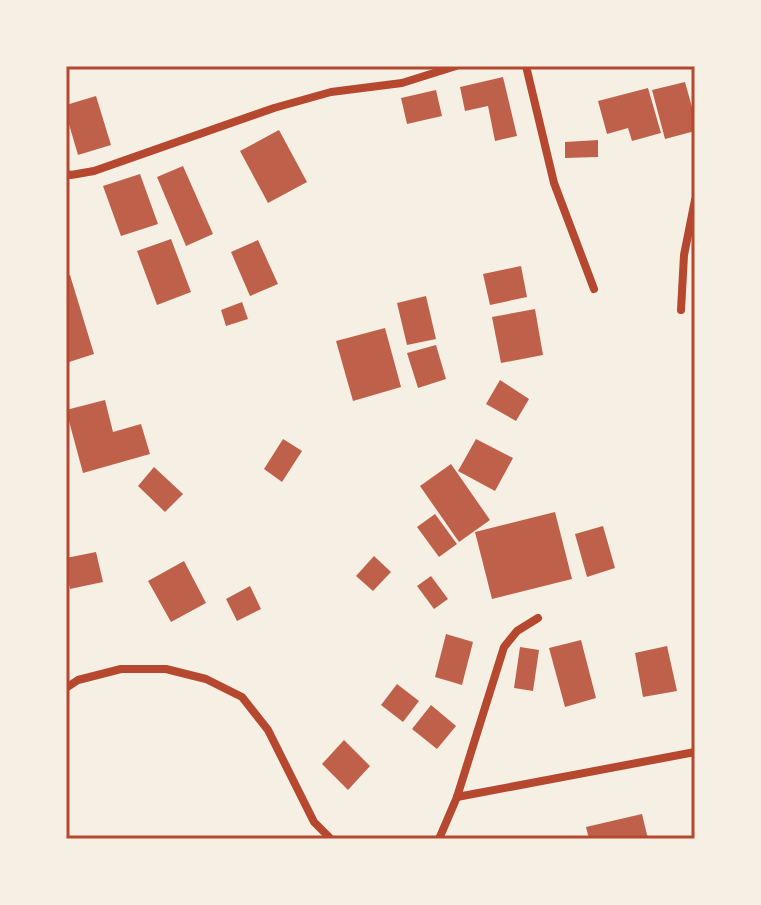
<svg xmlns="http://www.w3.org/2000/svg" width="761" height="905" font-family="'Titillium Web',sans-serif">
  <rect width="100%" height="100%" fill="#f6efe4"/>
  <g fill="#bf614a">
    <polygon points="503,77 517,136 495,141 488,106 465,111 460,87"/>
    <polygon points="685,82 695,118 695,131 665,139 652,90"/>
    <polygon points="648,88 661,133 632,141 628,128 607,134 598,101"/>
    <polygon points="436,90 442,116 407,124 401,98"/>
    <polygon points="96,96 111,145 78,155 66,114 66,105"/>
    <polygon points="279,130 307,182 268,203 240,151"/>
    <polygon points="598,140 598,157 565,158 565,142"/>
    <polygon points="183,166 213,234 186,246 157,177"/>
    <polygon points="140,174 158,224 121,236 103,186"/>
    <polygon points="171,239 191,292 157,305 137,251"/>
    <polygon points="258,240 278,284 250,296 231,252"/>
    <polygon points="521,266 527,297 490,305 483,274"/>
    <polygon points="70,275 94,354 66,363 66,276"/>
    <polygon points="426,296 436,339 407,345 397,303"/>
    <polygon points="242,302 248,319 226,326 221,310"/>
    <polygon points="535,309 543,355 501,363 492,317"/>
    <polygon points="385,328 401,387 353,401 336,341"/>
    <polygon points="436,345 446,379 418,388 407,353"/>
    <polygon points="500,380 529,399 516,421 486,404"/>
    <polygon points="105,400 113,432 141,424 150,454 83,473 66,410"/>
    <polygon points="283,439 302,451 282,482 264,469"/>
    <polygon points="476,439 513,458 495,491 458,471"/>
    <polygon points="451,464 490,520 459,542 420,486"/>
    <polygon points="154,467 183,494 165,512 138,486"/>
    <polygon points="555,512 572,579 492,599 475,532"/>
    <polygon points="435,514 457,544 439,557 417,527"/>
    <polygon points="603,526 615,568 587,577 575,534"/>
    <polygon points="96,552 103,582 70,589 66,570 66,558"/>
    <polygon points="374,556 391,572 373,591 356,576"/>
    <polygon points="184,561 206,603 171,622 148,581"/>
    <polygon points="431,576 448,599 434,609 417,586"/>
    <polygon points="250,586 261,609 237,621 226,599"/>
    <polygon points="446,634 473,642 462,685 435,677"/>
    <polygon points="581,640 596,698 565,707 549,648"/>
    <polygon points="667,646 677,691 643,697 635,653"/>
    <polygon points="520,647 539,650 533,691 514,688"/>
    <polygon points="397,684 419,701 403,722 381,705"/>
    <polygon points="431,705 456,726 437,749 412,729"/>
    <polygon points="344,740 370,766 348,790 322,764"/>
    <polygon points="642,814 648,839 589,839 586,827"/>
  </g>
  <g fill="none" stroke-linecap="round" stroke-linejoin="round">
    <g stroke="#b5482f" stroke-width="8">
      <polyline points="526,66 554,183 594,289"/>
      <polyline points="66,174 71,175 94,171 274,108 331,92 402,83 456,66"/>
      <polyline points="681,310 684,255 695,200"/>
      <polyline points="66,688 78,680 121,669 166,669 206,679 242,697 268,730 314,822 331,839"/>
      <polyline points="457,797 695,752"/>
      <polyline points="439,839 457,797 504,647 517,631 538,618"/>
    </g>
  </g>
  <rect width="761" height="905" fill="none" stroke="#f6efe4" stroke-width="136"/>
  <rect x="68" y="68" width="625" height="769" fill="none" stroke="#b5482f" stroke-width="3"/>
</svg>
